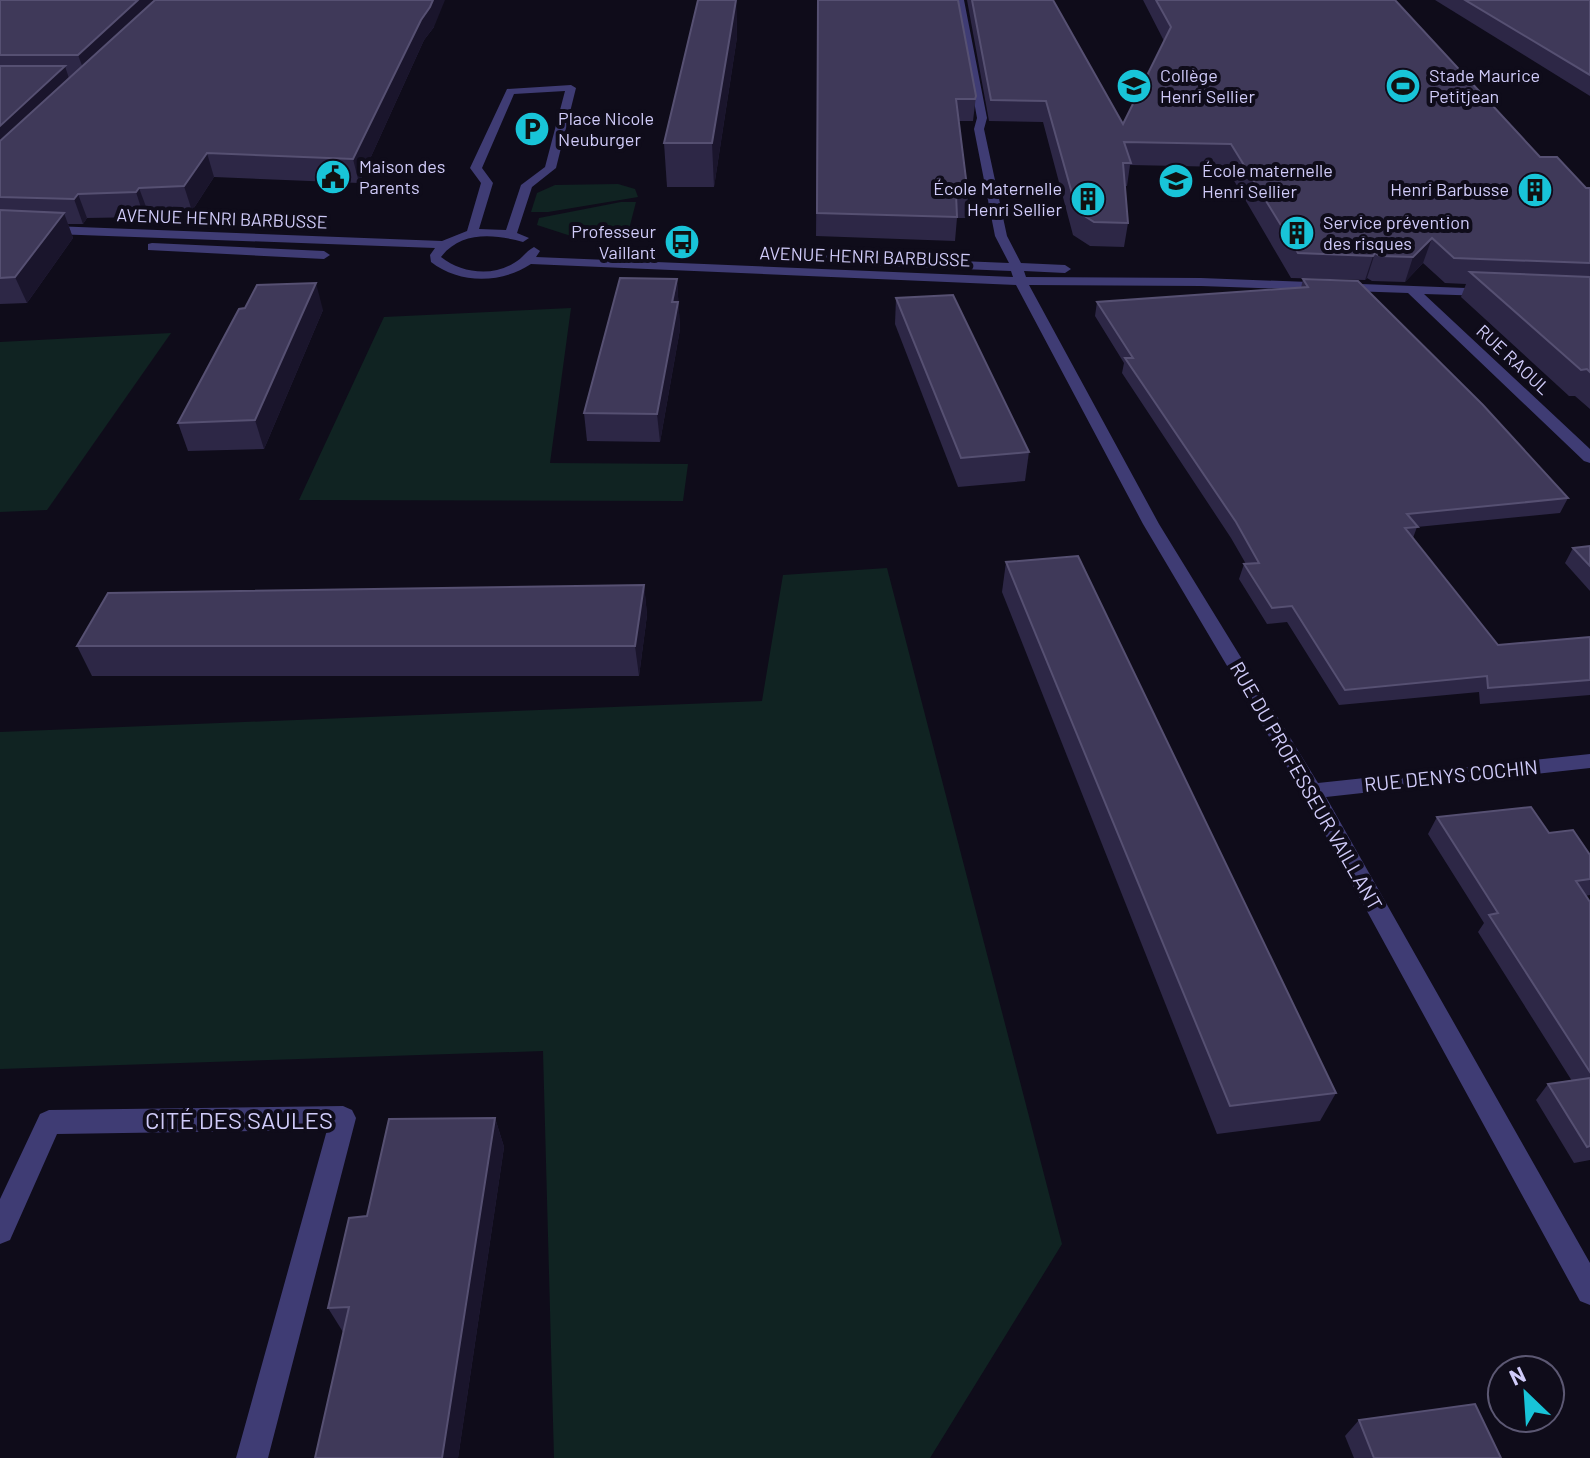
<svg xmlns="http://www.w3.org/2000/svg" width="1590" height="1458" font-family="Barlow,sans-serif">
  <rect width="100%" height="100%" fill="#0f0c1a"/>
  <g fill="#102322">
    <polygon points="618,184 635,189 638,197 548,212 531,212 537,193 555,185"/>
    <polygon points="621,202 636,202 627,237 576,233 571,236 537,225 539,218"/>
    <polygon points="571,308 550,463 688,464 683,501 299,500 384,317"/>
    <polygon points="171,333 47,510 0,512 0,342"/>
    <polygon points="887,568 1062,1244 930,1458 554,1458 543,1051 0,1069 0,732 762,701 783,575"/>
  </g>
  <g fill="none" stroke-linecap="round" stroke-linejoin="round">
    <g fill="#3f3c74" fill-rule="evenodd">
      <path d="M956 0H964L987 118 984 129 1007 236 1021 263 1065 265 1071 269 1065 273 1024 271 1026 277 1201 278 1492 289 1494 292 1487 296 1424 294 1590 449V463L1584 461 1408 293 1201 286 1029 285 1159 524 1318 783 1590 754V768L1326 797 1590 1263V1305L1580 1301 1303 794 1143 524 1016 285 531 264C501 284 459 284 431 262L430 255 435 248 0 232V224L442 241 467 231 481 183 470 168 507 89 571 85 576 88 556 168 532 187 517 233 529 238 523 242C494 234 461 231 441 257 461 273 492 277 514 263 522 259 526 251 534 247L540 251 536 257 1013 277 1011 271 766 261 760 257 766 253 1009 263 995 236 974 129 977 118ZM565 91 545 167 521 185 506 230 479 229 493 183 482 168 514 94Z"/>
      <polygon points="152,243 324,251 330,255 324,259 148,250 148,244"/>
      <polygon points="343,1106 352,1110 356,1118 268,1458 236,1458 327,1130 57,1134 10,1240 0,1244 0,1199 40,1114 49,1110"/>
    </g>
  </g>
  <g fill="#2d2746">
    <polygon points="0,0 434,27 424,40 359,183 214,177 192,211 148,212 144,217 87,218 83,224 68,224 73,238 27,303 0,304"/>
    <polygon points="736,0 737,37 714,187 667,187 664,143"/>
    <polygon points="818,0 976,96 973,121 958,121 968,195 966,218 957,218 955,241 816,236"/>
    <polygon points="967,0 1053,0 1123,124 1164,41 1143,0 1395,0 1540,157 1586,188 1590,188 1590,409 1575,396 1569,396 1461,297 1466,284 1445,283 1423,263 1405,282 1372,281 1367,278 1365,280 1291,278 1226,167 1130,165 1127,186 1125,186 1128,223 1124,247 1090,246 1073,235 1043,122 989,121"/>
    <polygon points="1435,0 1590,0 1590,96"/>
    <polygon points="677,279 680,329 660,442 587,441 584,413"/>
    <polygon points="1303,279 1568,498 1560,513 1417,527 1413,538 1498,645 1590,637 1590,695 1480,704 1479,692 1339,705 1287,622 1267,624 1239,579 1244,564 1246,564 1231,538 1122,373 1124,363 1095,316 1097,302 1301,288"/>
    <polygon points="896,298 1029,452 1025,481 958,487 895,324"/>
    <polygon points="245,308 323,310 264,449 188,451 178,423"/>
    <polygon points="1590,546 1590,591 1565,563 1573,548"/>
    <polygon points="1006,562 1336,1093 1320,1121 1217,1134 1002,592"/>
    <polygon points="644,585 647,615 639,676 92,676 77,646"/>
    <polygon points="1437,817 1549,833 1590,855 1590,895 1585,896 1590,902 1590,1160 1574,1163 1536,1100 1548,1084 1572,1081 1478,932 1484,923 1428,834"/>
    <polygon points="495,1118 504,1147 458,1458 315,1458 343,1332 328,1308 367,1216"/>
    <polygon points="1359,1420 1501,1458 1354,1458 1345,1436"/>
  </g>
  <g fill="#1a152c">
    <polygon points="138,0 165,0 86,76 78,55"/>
    <polygon points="433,0 445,0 434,27 424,40 359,183 353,159 421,20"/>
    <polygon points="736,0 737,37 714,187 712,143"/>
    <polygon points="65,66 72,88 0,158 0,126"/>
    <polygon points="207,153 214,177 192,211 184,186"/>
    <polygon points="139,188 148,212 144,217 136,192"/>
    <polygon points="78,194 87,218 83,224 74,199"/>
    <polygon points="64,213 73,238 27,303 15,277"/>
    <polygon points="1432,238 1423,263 1405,282 1413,257"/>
    <polygon points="1375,253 1367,278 1365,280 1373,256"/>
    <polygon points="677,279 680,329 660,442 657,414"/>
    <polygon points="316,283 323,310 264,449 255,420"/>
    <polygon points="644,585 647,615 639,676 635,646"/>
    <polygon points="495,1118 504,1147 458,1458 442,1458"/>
  </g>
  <g fill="#3f3959" stroke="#565072" stroke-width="2">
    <polygon points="0,0 138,0 78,55 0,55"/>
    <polygon points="155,0 433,0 430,7 421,20 353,159 207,153 184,186 139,188 136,192 78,194 74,199 0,197 0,141"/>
    <polygon points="698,0 736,0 712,143 664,143"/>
    <polygon points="818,0 958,0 976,96 975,99 956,99 968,195 956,194 957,217 817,213"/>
    <polygon points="972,0 1053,0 1123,124 1171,27 1156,0 1395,0 1540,157 1557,157 1586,188 1590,188 1590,263 1454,258 1432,238 1413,257 1380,256 1375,253 1373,256 1298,253 1231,144 1124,142 1131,163 1123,163 1128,223 1094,222 1077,211 1046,101 991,100"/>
    <polygon points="1465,0 1590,0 1590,75"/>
    <polygon points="0,66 65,66 0,126"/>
    <polygon points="0,210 64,213 15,277 0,278"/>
    <polygon points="1470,272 1590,277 1590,372 1587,369 1581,370"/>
    <polygon points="620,278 677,279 672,302 678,302 657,414 584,413"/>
    <polygon points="1303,279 1358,281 1483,405 1568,498 1407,514 1418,527 1405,528 1498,645 1590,637 1590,680 1488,688 1487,676 1345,690 1292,606 1272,608 1244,564 1259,563 1236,522 1125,358 1133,358 1097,302 1308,287"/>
    <polygon points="316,283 255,420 178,423 239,309 245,308 257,285"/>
    <polygon points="953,295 1029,452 961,458 896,298"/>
    <polygon points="1590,546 1590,566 1573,548"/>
    <polygon points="1078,556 1336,1093 1230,1106 1006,562"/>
    <polygon points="644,585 635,646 77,646 108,593"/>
    <polygon points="1531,807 1549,833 1573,830 1590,855 1590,879 1576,881 1590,902 1590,1072 1489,915 1498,913 1437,817"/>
    <polygon points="1590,1078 1590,1146 1587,1147 1548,1084"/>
    <polygon points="495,1118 442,1458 315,1458 349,1307 328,1308 349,1218 367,1216 389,1119"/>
    <polygon points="1475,1404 1501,1458 1374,1458 1359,1420"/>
  </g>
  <defs>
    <symbol id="school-disc" viewBox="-11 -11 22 22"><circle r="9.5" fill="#18c4d8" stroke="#0f0c1a"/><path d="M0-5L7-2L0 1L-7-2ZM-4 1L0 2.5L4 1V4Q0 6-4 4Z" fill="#111"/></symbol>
    <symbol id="stadium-disc" viewBox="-11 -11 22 22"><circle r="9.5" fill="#18c4d8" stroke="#0f0c1a"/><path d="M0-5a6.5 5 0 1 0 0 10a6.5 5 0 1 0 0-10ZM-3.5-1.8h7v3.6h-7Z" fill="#111"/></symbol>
    <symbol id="parking-disc" viewBox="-11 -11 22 22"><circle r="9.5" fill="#18c4d8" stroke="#0f0c1a"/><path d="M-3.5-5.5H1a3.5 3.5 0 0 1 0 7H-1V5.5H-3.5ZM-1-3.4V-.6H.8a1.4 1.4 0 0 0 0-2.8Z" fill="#111"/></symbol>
    <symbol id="civic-disc" viewBox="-11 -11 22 22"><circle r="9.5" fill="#18c4d8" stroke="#0f0c1a"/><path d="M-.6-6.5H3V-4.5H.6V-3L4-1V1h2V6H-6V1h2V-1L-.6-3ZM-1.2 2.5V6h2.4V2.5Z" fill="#111"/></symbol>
    <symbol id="building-disc" viewBox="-11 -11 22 22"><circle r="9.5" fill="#18c4d8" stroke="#0f0c1a"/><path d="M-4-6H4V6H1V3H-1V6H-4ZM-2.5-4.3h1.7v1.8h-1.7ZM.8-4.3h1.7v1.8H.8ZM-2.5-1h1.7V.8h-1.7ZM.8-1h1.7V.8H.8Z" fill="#111"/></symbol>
    <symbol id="bus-disc" viewBox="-11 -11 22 22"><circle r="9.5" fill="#18c4d8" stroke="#0f0c1a"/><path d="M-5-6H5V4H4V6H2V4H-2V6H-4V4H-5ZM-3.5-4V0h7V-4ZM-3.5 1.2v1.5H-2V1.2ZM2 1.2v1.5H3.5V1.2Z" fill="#111"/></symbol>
  </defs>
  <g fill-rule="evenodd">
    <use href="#school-disc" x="1114" y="66" width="40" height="40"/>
    <use href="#stadium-disc" x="1383" y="66" width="40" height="40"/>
    <use href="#parking-disc" x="512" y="109" width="40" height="40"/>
    <use href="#civic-disc" x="313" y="157" width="40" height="40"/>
    <use href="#school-disc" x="1156" y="161" width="40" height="40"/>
    <use href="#building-disc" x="1515" y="170" width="40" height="40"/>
    <use href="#building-disc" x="1068" y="179" width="40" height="40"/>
    <use href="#building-disc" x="1277" y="213" width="40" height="40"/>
    <use href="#bus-disc" x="662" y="222" width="40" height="40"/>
  </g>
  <g text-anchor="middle" stroke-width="8" stroke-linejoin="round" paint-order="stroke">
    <g font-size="18" fill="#d0cbf9" stroke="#0f0c1a" text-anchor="start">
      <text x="1160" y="82">Collège<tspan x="1160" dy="21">Henri Sellier</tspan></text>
      <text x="1429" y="82">Stade Maurice<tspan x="1429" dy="21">Petitjean</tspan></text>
      <text x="558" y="125">Place Nicole<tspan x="558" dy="21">Neuburger</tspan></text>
      <text x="359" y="173">Maison des<tspan x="359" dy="21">Parents</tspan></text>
      <text x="1202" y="177">École maternelle<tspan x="1202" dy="21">Henri Sellier</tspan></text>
      <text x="1062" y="195" text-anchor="end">École Maternelle<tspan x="1062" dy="21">Henri Sellier</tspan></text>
      <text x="1509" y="196" text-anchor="end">Henri Barbusse</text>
      <text x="1323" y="229">Service prévention<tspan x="1323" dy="21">des risques</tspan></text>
      <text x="656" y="238" text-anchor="end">Professeur<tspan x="656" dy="21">Vaillant</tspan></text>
    </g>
    <g font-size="18" fill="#d0cbf9" stroke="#0f0c1a">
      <text transform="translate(222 219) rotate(2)" y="6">AVENUE HENRI BARBUSSE</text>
      <text transform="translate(865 257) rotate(2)" y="6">AVENUE HENRI BARBUSSE</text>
      <text transform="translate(1513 360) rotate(43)" y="6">RUE RAOUL</text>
    </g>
    <g font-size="20" fill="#d0cbf9" stroke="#0f0c1a">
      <text transform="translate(1451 776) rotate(-6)" y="7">RUE DENYS COCHIN</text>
      <text transform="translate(1306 786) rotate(60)" y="7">RUE DU PROFESSEUR VAILLANT</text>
    </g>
    <g font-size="24" fill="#d0cbf9" stroke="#0f0c1a">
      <text x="239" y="1129">CITÉ DES SAULES</text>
    </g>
  </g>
  <g transform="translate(1526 1394) rotate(335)"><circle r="38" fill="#0f0c1a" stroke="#5c5873" stroke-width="2"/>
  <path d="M0-6L14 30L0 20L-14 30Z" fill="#18c4d8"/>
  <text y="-12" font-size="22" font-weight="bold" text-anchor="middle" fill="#d0cbf9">N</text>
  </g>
</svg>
